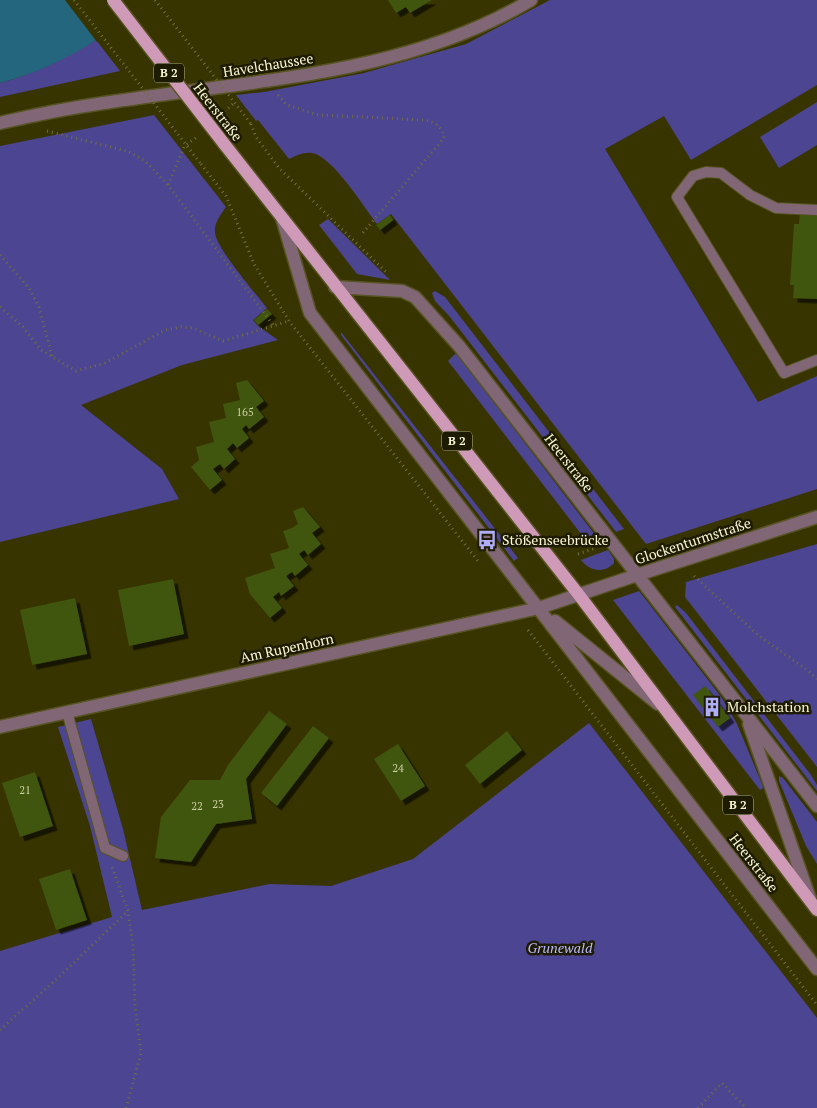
<svg xmlns="http://www.w3.org/2000/svg" width="817" height="1108" font-family="'PT Serif',serif">
  <defs>
    <filter id="shadow"><feDropShadow dx="4.5" dy="4.5" stdDeviation="0" flood-color="#0009"/></filter>
  </defs>
  <rect width="100%" height="100%" fill="#383400"/>
  <g fill="#4c4591">
    <path d="M550 0H817V85L691 160 664 116 605 149 758 402 817 376V489L646 544 391 214 377 224C364 207 332 156 312 153 303 152 296 156 289 159L258 120 256 121 236 95 264 92 364 73 466 44Z"/>
    <path d="M96 40 120 71 0 97V83C35 74 65 58 96 40Z"/>
    <polygon points="817,102 817,145 779,168 760,137"/>
    <path d="M154 115 226 207C221 214 214 223 215 232 215 247 256 294 267 308L253 320 258 326 278 340 182 365 81 405 162 469 179 499 0 542V146Z"/>
    <polygon points="328,219 390,280 357,274 319,225"/>
    <polygon points="435,291 445,297 624,529 616,532 450,317 435,301 432,293"/>
    <polygon points="341,332 518,558 514,561 341,335"/>
    <polygon points="456,353 599,540 588,543 448,361"/>
    <polygon points="817,544 817,767 685,597 686,582"/>
    <path d="M608 550 614 559V563C604 574 589 571 581 560Z"/>
    <polygon points="639,591 722,698 737,724 762,784 763,788 760,790 613,600"/>
    <polygon points="677,605 686,613 811,775 817,785 817,791 675,607"/>
    <polygon points="91,719 123,829 142,910 270,884 331,886 413,859 589,723 817,1018 817,1108 0,1108 0,951 112,917 90,826 58,727"/>
    <polygon points="779,776 783,778 817,822 817,864 806,846 779,781"/>
  </g>
  <path fill="#24667d" d="M0 0H148C131 13 114 28 96 40 67 59 34 74 0 83Z"/>
  <polygon fill="#383400" points="65,0 151,0 97,42"/>
  <g fill="#415509" filter="url(#shadow)">
    <polygon points="388,0 432,0 410,13 406,7 396,13"/>
    <polygon points="800,211 817,212 817,299 793,298 794,285 790,285 794,224 799,224"/>
    <polygon points="390,215 393,220 380,230 376,225"/>
    <polygon points="267,309 272,314 258,325 254,320"/>
    <polygon points="247,380 264,401 256,407 264,417 249,429 246,425 242,429 249,438 237,448 233,443 227,449 235,459 224,469 220,464 213,469 222,480 210,490 191,467 199,460 196,447 214,442 209,422 226,418 223,404 240,400 236,383"/>
    <polygon points="303,507 320,527 312,533 321,544 308,555 304,550 299,554 308,565 295,576 292,572 286,576 294,586 281,596 279,592 273,597 282,608 270,618 250,594 245,578 275,568 270,554 289,548 283,531 292,528 298,524 293,511"/>
    <polygon points="173,579 184,634 129,646 118,590"/>
    <polygon points="75,598 87,654 32,665 20,610"/>
    <polygon points="705,686 730,718 718,727 693,695"/>
    <polygon points="269,711 287,724 246,779 252,819 216,824 191,862 155,858 161,817 190,780 220,780 228,765"/>
    <polygon points="313,726 329,738 277,806 261,793"/>
    <polygon points="507,731 522,750 480,784 465,765"/>
    <polygon points="398,744 425,786 401,801 374,759"/>
    <polygon points="35,772 53,826 20,837 2,783"/>
    <polygon points="70,869 87,920 56,930 39,879"/>
  </g>
  <g fill="none" stroke-linecap="round" stroke-linejoin="round">
    <defs>
      <g id="service">
        <polyline points="817,210 776,208 750,195 721,173 706,172 693,176 677,197 784,373 817,360"/>
        <polyline points="67,712 105,848 123,856"/>
      </g>
      <g id="minor">
        <polyline points="282,218 310,313 817,969"/>
        <polyline points="335,287 402,291 415,297 459,346 817,806"/>
        <polyline points="555,621 658,704"/>
        <polyline points="749,724 810,899"/>
        <polyline points="0,727 539,608 637,575 817,517"/>
      </g>
      <path id="tertiary" d="M0 123C34 115 69 108 104 103 248 80 402 77 531 0"/>
      <polyline id="primary" points="225,145 579,595 817,910"/>
    </defs>
    <use href="#service" stroke="#575322" stroke-width="12"/>
    <use href="#minor" stroke="#575322" stroke-width="15"/>
    <use href="#tertiary" stroke="#575322" stroke-width="15"/>
    <use href="#primary" stroke="#575322" stroke-width="15"/>
    <g stroke="#726f40" stroke-width="3" stroke-dasharray="1 4" stroke-linecap="butt">
      <path d="M278 95 287 105 318 115 424 120C435 122 443 127 444 138L361 235"/>
      <polyline points="221,115 235,102"/>
      <polyline points="251,124 256,137 279,168 388,274"/>
      <polyline points="47,131 127,151 144,160 168,185 273,325"/>
      <polyline points="201,164 226,196 254,264 289,321 478,561"/>
      <polyline points="168,185 184,147 198,136"/>
      <polyline points="0,255 29,288 39,307 52,356"/>
      <polyline points="0,307 23,327 41,350 76,371 105,363 165,330 181,327 193,328 223,341 289,321"/>
      <polyline points="578,554 596,548"/>
      <polyline points="694,576 758,635 807,670 817,679"/>
      <polyline points="528,630 817,1005"/>
      <polyline points="0,1030 61,975 128,911 112,867"/>
      <polyline points="126,1108 141,1053 135,1006 133,945 128,912"/>
      <polyline points="698,1108 722,1083 746,1108"/>
    </g>
    <use href="#service" stroke="#816775" stroke-width="10"/>
    <use href="#minor" stroke="#816775" stroke-width="12"/>
    <use href="#tertiary" stroke="#816775" stroke-width="12"/>
    <use href="#primary" stroke="#cf9ab8" stroke-width="12"/>
    <defs>
      <polyline id="primary-bridge" points="113,0 225,145"/>
    </defs>
    <use href="#primary-bridge" stroke="#575322" stroke-width="15" stroke-linecap="butt"/>
    <g stroke="#726f40" stroke-width="3" stroke-dasharray="1 4" stroke-linecap="butt">
      <polyline points="74,0 201,164"/>
      <polyline points="155,0 251,124"/>
    </g>
    <use href="#primary-bridge" stroke="#cf9ab8" stroke-width="12"/>
  </g>
  <defs>
    <symbol id="bus-bare" viewBox="-9 -9 18 18"><path d="M-5-6H5V4H4V6H2V4H-2V6H-4V4H-5ZM-3.5-4V0h7V-4ZM-3.5 1.2v1.5H-2V1.2ZM2 1.2v1.5H3.5V1.2Z" fill="#b0aefa" stroke="#1d1b01" stroke-width="2.5" paint-order="stroke"/></symbol>
    <symbol id="building-bare" viewBox="-9 -9 18 18"><path d="M-4-6H4V6H1V3H-1V6H-4ZM-2.5-4.3h1.7v1.8h-1.7ZM.8-4.3h1.7v1.8H.8ZM-2.5-1h1.7V.8h-1.7ZM.8-1h1.7V.8H.8Z" fill="#b0aefa" stroke="#1d1b01" stroke-width="2.5" paint-order="stroke"/></symbol>
  </defs>
  <g fill-rule="evenodd">
    <use href="#bus-bare" x="473" y="526" width="28" height="28"/>
    <use href="#building-bare" x="698" y="693" width="28" height="28"/>
  </g>
  <g text-anchor="middle" stroke-width="5" stroke-linejoin="round" paint-order="stroke">
    <g font-size="11" fill="#cbcea2">
      <text x="245" y="416">165</text>
      <text x="398" y="772">24</text>
      <text x="25" y="794">21</text>
      <text x="218" y="808">23</text>
      <text x="197" y="810">22</text>
    </g>
    <g fill="#1d1b01" stroke="#b7b595" stroke-width="1">
      <rect x="154" y="63.5" width="30" height="19" rx="4"/>
      <rect x="442" y="431.5" width="30" height="19" rx="4"/>
      <rect x="723" y="795.5" width="30" height="19" rx="4"/>
    </g>
    <g font-size="12" font-weight="bold" fill="#f9f7d5">
      <text x="169" y="77">B 2</text>
      <text x="457" y="445">B 2</text>
      <text x="738" y="809">B 2</text>
    </g>
    <g font-size="14" fill="#f9f7d5" stroke="#1d1b01">
      <text transform="translate(268 65) rotate(-9)" y="5">Havelchaussee</text>
      <text transform="translate(218 112) rotate(52)" y="5">Heerstraße</text>
      <text transform="translate(569 463) rotate(52)" y="5">Heerstraße</text>
      <text transform="translate(693 541) rotate(-18)" y="5">Glockenturmstraße</text>
      <text transform="translate(287 648) rotate(-12)" y="5">Am Rupenhorn</text>
      <text transform="translate(754 863) rotate(52)" y="5">Heerstraße</text>
    </g>
    <g font-size="14" fill="#f9f7d5" stroke="#1d1b01" text-anchor="start">
      <text x="502" y="545">Stößenseebrücke</text>
      <text x="727" y="712">Molchstation</text>
    </g>
    <g font-size="14" font-style="italic" fill="#bcbbfd" stroke="#1d1b01">
      <text x="560" y="953">Grunewald</text>
    </g>
  </g>
</svg>
